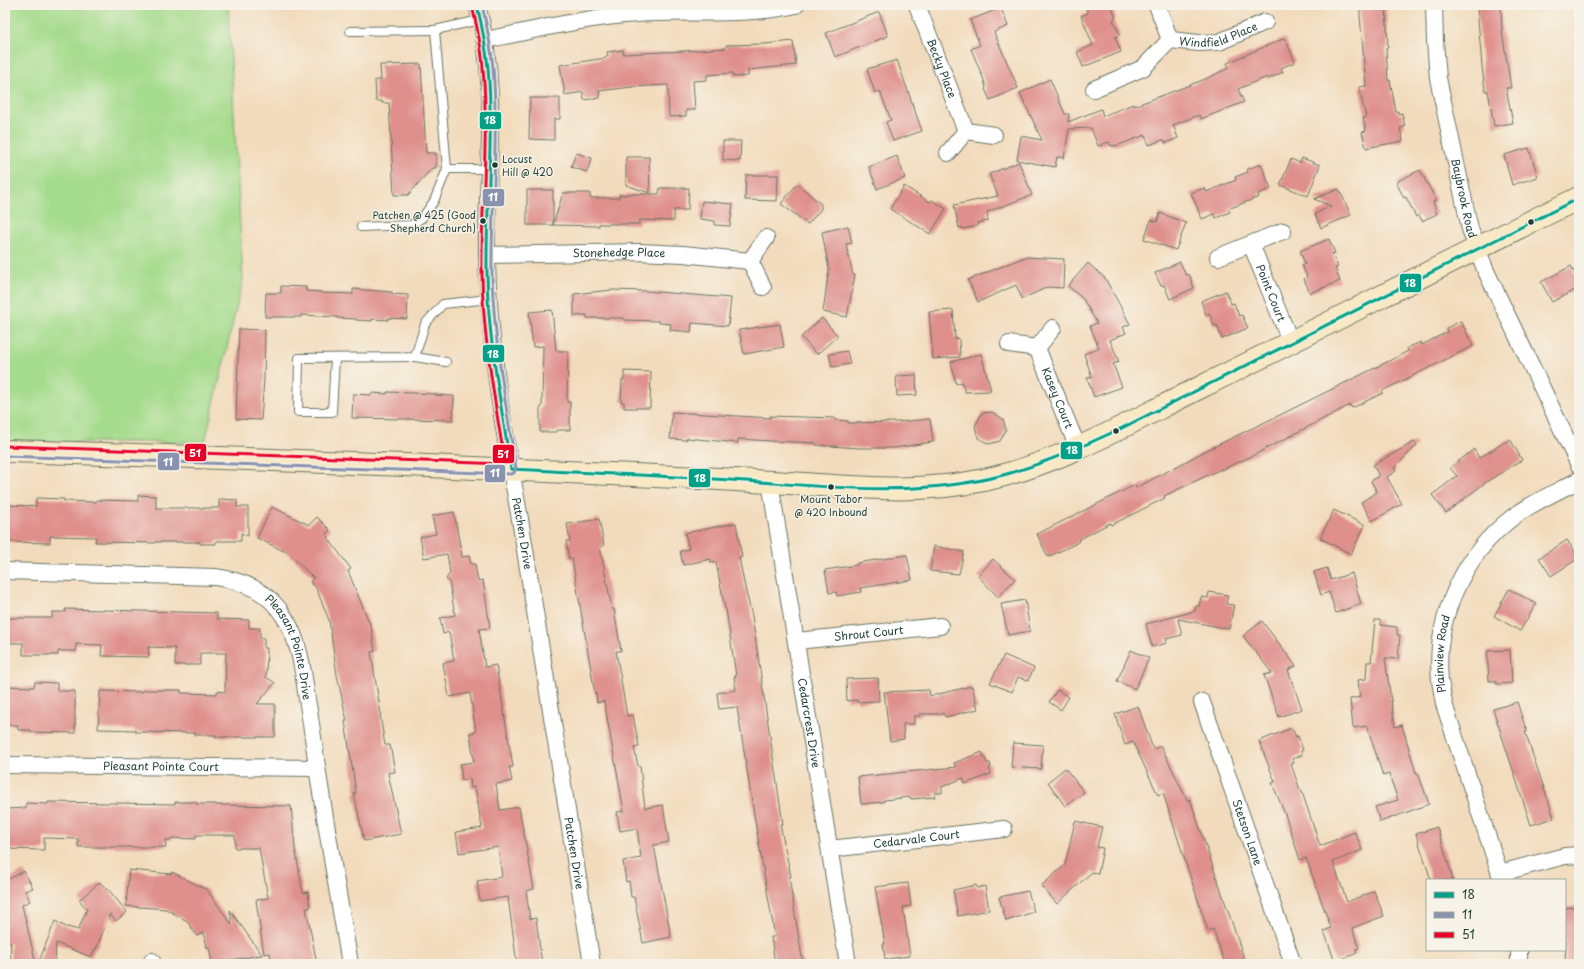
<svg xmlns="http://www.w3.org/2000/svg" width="1584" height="969" font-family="'Playpen Sans',sans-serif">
  <rect width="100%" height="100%" fill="#f7f3e8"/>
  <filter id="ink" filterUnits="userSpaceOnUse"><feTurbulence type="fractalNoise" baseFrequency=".025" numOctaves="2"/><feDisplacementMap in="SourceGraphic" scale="8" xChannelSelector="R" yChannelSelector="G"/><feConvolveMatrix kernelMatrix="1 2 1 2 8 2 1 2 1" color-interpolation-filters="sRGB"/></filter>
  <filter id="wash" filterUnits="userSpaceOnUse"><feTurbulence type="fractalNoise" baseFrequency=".012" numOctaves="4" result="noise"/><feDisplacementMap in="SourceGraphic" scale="16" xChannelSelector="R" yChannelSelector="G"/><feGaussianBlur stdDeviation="0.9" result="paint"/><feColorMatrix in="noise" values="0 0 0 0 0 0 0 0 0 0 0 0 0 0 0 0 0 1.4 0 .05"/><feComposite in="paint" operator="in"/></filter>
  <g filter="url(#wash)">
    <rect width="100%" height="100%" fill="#f2dbbc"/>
    <polygon fill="#a4db8c" stroke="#628c60" points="5,5 228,5 243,279 205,442 5,442"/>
    <g id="blocks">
      <g fill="#df8f8c">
        <polygon points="1084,5 1111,5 1116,18 1113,20 1120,35 1115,37 1121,52 1083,67 1077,52 1093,45 1081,16 1088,13"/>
        <polygon points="1360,5 1386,5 1388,48 1386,48 1388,81 1390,80 1396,112 1398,111 1398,114 1402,113 1405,127 1400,128 1403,141 1366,148 1362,132 1366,131 1363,118 1366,118 1359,87 1366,86 1360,16"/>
        <polygon points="1501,6 1502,31 1511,88 1506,88 1513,123 1494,126 1488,91 1485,91 1482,66 1477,7"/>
        <polygon points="1001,8 1008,26 994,32 1018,88 990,100 985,89 986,88 984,80 971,49 980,45 970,20"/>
        <polygon points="879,12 888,36 835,57 826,33"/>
        <polygon points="1285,38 1295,62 1281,68 1283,72 1268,79 1267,77 1238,89 1244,102 1201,119 1199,115 1173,125 1178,138 1165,143 1164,140 1162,140 1149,145 1145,135 1116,146 1115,145 1111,146 1109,142 1098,146 1091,128 1069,129 1064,158 1057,157 1055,167 1017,160 1021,136 1042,140 1020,93 1050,79 1065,114 1069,114 1068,122 1101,109 1103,116 1133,104 1134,106 1203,80 1229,68 1227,63"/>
        <polygon points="793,41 796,65 748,70 748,76 733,77 733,73 707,75 707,80 693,81 695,110 686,110 686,116 669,117 668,85 632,87 599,91 600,98 584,100 583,92 565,95 560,65 606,58 606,56 608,56 607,52 623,50 623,54 684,51 726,48 726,45 765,44"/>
        <polygon points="897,60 922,131 893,141 886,122 891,120 880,91 875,93 867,69"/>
        <polygon points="421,64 426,153 436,153 436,168 432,168 408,195 394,195 389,103 382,103 382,101 376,101 375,80 381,80 380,65"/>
        <polygon points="530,98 560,98 560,119 554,119 554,140 529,139"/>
        <polygon points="723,141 741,141 740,161 723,160"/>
        <polygon points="1529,148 1538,177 1512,185 1504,155"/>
        <polygon points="576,153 592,158 587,172 571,167"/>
        <polygon points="897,156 905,178 877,189 869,167"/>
        <polygon points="626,157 649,157 650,193 626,185"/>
        <polygon points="1302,158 1320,165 1308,196 1280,185 1291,159 1300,163"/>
        <polygon points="1019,162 1032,195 987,212 988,221 977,223 978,226 963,229 962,227 959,228 954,205 998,196 989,174"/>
        <polygon points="1261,164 1271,189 1258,194 1259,197 1228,209 1230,212 1216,218 1214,214 1202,219 1191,193 1205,188 1206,192 1236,180 1235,177 1248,172 1247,169"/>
        <polygon points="1420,170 1436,200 1433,202 1437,214 1422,221 1419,215 1416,217 1406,197 1404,198 1396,182"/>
        <polygon points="746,175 778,175 777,201 745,200"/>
        <polygon points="797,184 821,204 821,209 808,224 781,204"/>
        <polygon points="904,186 930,202 932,200 946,209 930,234 890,209"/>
        <polygon points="660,188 689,188 688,210 674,210 674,221 639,220 639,224 599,224 599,226 553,225 563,193 590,193 590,198 619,198 619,195 626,195 626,194 659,194"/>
        <polygon points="1339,189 1351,215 1321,228 1315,214 1331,206 1314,199"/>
        <rect x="527" y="190" width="26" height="35"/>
        <polygon points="702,201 733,204 730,226 714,225 715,221 700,219"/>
        <polygon points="1160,213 1186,223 1176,250 1144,239 1151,220 1157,222"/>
        <polygon points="848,226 852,243 846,244 853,275 855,275 847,317 823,312 829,269 822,232"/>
        <polygon points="1329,239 1335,253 1332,254 1338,267 1335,268 1340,281 1310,293 1304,279 1307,277 1302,265 1305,264 1300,251"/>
        <polygon points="1025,257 1064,259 1063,288 1048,287 1022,299 1016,285 978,302 968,280"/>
        <polygon points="1180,262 1186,275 1189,274 1194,288 1170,299 1164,285 1161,286 1155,273"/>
        <polygon points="1088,263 1105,278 1130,324 1123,327 1126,333 1110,340 1119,362 1113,364 1122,387 1094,397 1087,378 1092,377 1084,354 1099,348 1090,326 1097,323 1083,299 1068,286"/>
        <polygon points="1571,266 1579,281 1579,288 1552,302 1541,282"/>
        <polygon points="281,286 306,287 306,291 321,292 321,293 353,294 353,289 392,292 392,294 408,295 407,319 388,318 388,320 372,319 372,321 356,320 356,319 337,318 337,317 301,315 301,317 265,317 266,293 281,293"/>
        <polygon points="612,290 646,291 731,298 728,326 692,323 691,332 670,330 671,324 659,323 659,321 624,320 624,318 587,318 587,315 574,316 574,294"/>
        <polygon points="1226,291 1231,304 1234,303 1239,316 1242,315 1248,328 1222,339 1217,325 1214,326 1209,313 1206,315 1201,301"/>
        <polygon points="552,310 556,351 568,351 567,402 570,402 570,430 557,430 557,432 540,432 540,409 542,406 543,346 533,347 529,312"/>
        <polygon points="953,310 955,339 959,338 960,357 933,359 929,312"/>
        <polygon points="822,318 838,336 817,354 801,337"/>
        <polygon points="1461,321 1473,346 1382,391 1383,393 1352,408 1350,405 1252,456 1221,470 1221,469 1164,496 1165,498 1111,525 1110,523 1078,540 1079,541 1075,544 1048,557 1037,534 1135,485 1136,488 1211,448 1282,414 1393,359 1408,351 1407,348 1421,342 1422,345 1447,332 1446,328"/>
        <polygon points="780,324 784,347 744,354 739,330"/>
        <polygon points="239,329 265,330 264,379 261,420 236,419"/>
        <polygon points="847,351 850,364 832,367 829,354"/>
        <polygon points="981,354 991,391 965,392 962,382 956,384 951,362"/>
        <polygon points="624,371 651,372 650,408 624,408 624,402 621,402 622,380 624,380"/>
        <polygon points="916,375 917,395 897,396 896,376"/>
        <polygon points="387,392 436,394 435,395 454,396 453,420 352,418 353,394 371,395 371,393 387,394"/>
        <polygon points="672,412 770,418 770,416 835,418 835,420 848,421 848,423 897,422 930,419 933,442 894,448 859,448 816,445 816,443 771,441 738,439 738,443 687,438 686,440 670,439"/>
        <polygon points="992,412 1003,419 1006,430 1000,441 989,444 978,438 975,426 982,413"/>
        <polygon points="1510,439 1522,460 1486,482 1446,513 1432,495 1457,476 1450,468 1474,449 1479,458"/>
        <polygon points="1414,442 1417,445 1394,468 1396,471 1387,477 1402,504 1372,521 1361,502 1377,492 1371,481 1379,476 1373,465"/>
        <polygon points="138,495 156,496 156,508 219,508 219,499 237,500 237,507 248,507 248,536 241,533 241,541 216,541 216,544 200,544 200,542 155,542 155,543 95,542 96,537 50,536 50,543 10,542 10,540 5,540 5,505 36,506 36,498 64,499 64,501 96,502 97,500 138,501"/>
        <polygon points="272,507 309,525 317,517 330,530 326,534 329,537 328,538 351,569 348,571 371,627 375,651 371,652 381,715 380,715 385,745 390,745 395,772 388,773 401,834 364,841 354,793 356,793 345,721 347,721 337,675 329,620 316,588 310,581 314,578 288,553 257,538"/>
        <polygon points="1334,510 1365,525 1351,554 1320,538"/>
        <polygon points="454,512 462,557 469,556 471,564 475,564 478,581 483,580 490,628 479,629 485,667 496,665 513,767 509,767 512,781 496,784 500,810 519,807 534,889 526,891 530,919 536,918 542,964 517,964 508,897 480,901 477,881 502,877 498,847 459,853 456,832 482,828 475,787 471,788 470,779 462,780 460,764 474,762 470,733 476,732 470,693 449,697 443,663 454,661 449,632 443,634 440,618 455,615 449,581 446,579 450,573 447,554 424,558 420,537 436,534 432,516"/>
        <polygon points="599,519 604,546 600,547 612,609 614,609 621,651 616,651 627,716 633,715 639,747 634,748 638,766 640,767 645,808 663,805 669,842 654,845 671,937 643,943 634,897 631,897 629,881 626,882 623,861 641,858 637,828 620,831 617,812 624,811 604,701 597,703 596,694 595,694 572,558 569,559 566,541 570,541 567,524"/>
        <polygon points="736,523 742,557 739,558 746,592 752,616 783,824 780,824 791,877 789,877 803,964 775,964 771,937 775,937 757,833 737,707 719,709 717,693 736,690 734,677 736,676 726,609 725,609 716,562 711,563 711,559 683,565 680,551 689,549 685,533"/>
        <polygon points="1567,540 1579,558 1551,576 1539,558"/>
        <polygon points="934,546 964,552 959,574 930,571"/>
        <polygon points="907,555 912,580 860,588 861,592 837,596 836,592 829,593 825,570 857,565 857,563"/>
        <polygon points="993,559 1015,579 998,597 978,576"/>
        <polygon points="1327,568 1331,580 1352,573 1361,604 1336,613 1329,592 1321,595 1314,572"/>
        <polygon points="1509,589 1536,604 1520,631 1494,616"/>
        <polygon points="1209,592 1228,595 1226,604 1234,605 1229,629 1178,619 1182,635 1166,639 1167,643 1152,647 1146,624 1195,611 1196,606 1199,606 1201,597 1208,598"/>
        <polygon points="1025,600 1030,631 1008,635 1001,604"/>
        <polygon points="65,609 217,613 217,619 249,620 249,628 260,628 260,638 264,638 264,648 267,648 266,677 275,683 257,704 275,704 275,737 216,737 216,735 195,735 195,733 135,732 135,730 98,729 100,691 143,692 143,690 181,690 181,693 217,694 217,691 225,692 226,653 200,653 200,665 175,665 175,648 148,647 149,657 101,656 102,645 76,644 76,651 58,651 58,655 23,655 23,643 5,643 5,618 52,618 52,612 66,612"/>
        <polygon points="1375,620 1380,620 1381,625 1397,627 1397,635 1400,635 1398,659 1385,658 1395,727 1402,725 1416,773 1418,773 1429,804 1380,822 1375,807 1398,800 1389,774 1383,776 1367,726 1353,728 1350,699 1360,697 1358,680 1366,679 1367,662 1371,662"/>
        <polygon points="1262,621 1296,666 1288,670 1302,709 1279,717 1264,675 1272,673 1243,636"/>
        <polygon points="1131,650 1149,658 1135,689 1117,681"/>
        <polygon points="1510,650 1512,683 1496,684 1496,681 1489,681 1487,651"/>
        <polygon points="1004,655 1034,668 1028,681 1018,677 1012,692 990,683"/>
        <polygon points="878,678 879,701 857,702 857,700 847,701 846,679"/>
        <polygon points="35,682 57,683 57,691 75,691 75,733 31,732 31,730 18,730 18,725 5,725 5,686 34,687"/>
        <polygon points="972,686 978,709 945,717 944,714 920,714 920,716 914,716 914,724 903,724 904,739 890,741 884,692 929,690 930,696"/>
        <polygon points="1057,690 1069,697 1061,710 1049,702"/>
        <polygon points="1517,702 1527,732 1525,732 1554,818 1531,825 1493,709"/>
        <polygon points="1138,706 1153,749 1161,746 1187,800 1190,799 1246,964 1225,964 1213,929 1208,931 1163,793 1158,795 1133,742 1125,745 1115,714"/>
        <polygon points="1292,728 1296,737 1298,736 1303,750 1301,751 1302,755 1292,759 1294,763 1291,764 1300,790 1301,789 1320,846 1355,832 1362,850 1333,862 1347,902 1374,891 1384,916 1352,928 1359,948 1356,949 1357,953 1335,962 1324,931 1331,928 1306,858 1300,860 1285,814 1272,783 1275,782 1259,741"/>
        <polygon points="1013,743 1043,745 1041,769 1011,767"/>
        <polygon points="982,752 987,763 990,763 991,767 989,768 991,774 965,784 963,778 942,787 942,793 934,793 935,797 911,799 910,797 884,800 884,802 861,804 858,777 956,767 954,763"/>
        <polygon points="1065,768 1084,792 1065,806 1048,782"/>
        <polygon points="48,802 175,804 175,802 196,802 196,804 216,804 216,805 291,806 295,848 303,893 308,892 310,908 306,908 317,964 272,964 270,953 264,954 256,900 268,898 259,848 235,848 235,835 196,835 196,839 172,838 172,840 165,840 166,847 78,847 78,839 44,838 44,850 5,849 5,809 26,808 26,803 48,804"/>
        <polygon points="1075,821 1102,827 1097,847 1103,848 1098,874 1092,872 1057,904 1041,886 1065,865"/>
        <polygon points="1437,827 1447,859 1453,880 1431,880 1416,834"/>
        <polygon points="129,870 171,874 172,872 207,890 232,925 230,910 262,955 212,963 209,947 207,948 204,932 197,936 187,921 166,909 126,906"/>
        <polygon points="24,871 33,888 25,891 30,901 22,905 36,964 10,964 11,943 5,945 5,881"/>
        <polygon points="100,882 107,890 108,889 127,912 116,921 110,914 96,949 95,949 91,957 56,943 55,964 38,964 55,921 68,928 68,927 78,930 87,909 79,900"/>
        <polygon points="908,883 911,906 903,907 910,956 885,959 883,944 885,944 875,887"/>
        <polygon points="976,885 977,888 985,886 989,910 958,916 953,890"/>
        <polygon points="1028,891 1034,912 1006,921 999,897"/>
        <polygon points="1579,906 1579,964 1565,964 1566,941 1565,941 1565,908"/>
      </g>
    </g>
  </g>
  <g filter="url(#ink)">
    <use href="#blocks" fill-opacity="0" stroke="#697464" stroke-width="1"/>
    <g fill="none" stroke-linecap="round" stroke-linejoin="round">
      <defs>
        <g id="lane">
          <polyline points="480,20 435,30 447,169 489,169"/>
          <polyline points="350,31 435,30"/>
          <polyline points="361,227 411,225 422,218 434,201 447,169"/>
          <polyline points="415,357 446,362"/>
          <polyline points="335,358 332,412 298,412 299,358 415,357 425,324 443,304 489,299"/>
        </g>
        <g id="street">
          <path id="s1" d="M477 5C500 87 486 171 487 255 488 342 504 433 520 519L592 964"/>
          <path id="s2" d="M917 5 966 131"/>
          <polyline points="1157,5 1170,40"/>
          <path id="s3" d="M1434 5 1435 41 1438 78 1470 229 1485 269 1579 465"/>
          <path d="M485 40C536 30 586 17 638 14 690 10 744 17 796 5"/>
          <path id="s4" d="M1094 89 1143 68 1170 40 1199 43 1219 42 1265 22"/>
          <polyline points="948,153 966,131 994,135"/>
          <path id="s5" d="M1251 244 1291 343"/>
          <path id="s6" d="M487 255 638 252 683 254 750 261"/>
          <polyline points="1218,257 1283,231"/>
          <polyline points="763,287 750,261 766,238"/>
          <polyline points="1009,344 1037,348 1053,328"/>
          <path id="s7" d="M1037 348 1078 448"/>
          <path id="s8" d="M770 482 848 964"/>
          <path id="s9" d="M5 571 215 577C244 581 269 591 285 618 300 642 303 671 307 699 311 721 314 744 317 767 327 833 339 898 350 964"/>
          <path id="s10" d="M797 641 940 626"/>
          <path id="s11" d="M1202 702 1293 964"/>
          <path id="s12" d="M5 765 317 768"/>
          <path id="s13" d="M830 849 1004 829"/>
          <polyline points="1500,873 1565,856 1579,855"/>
          <path id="s14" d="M1502 880 1444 704C1443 696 1441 688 1440 680 1434 618 1464 554 1513 517 1533 502 1557 492 1579 480"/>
          <polyline points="152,964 152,961"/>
          <polyline points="1519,964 1519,950"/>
        </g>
        <path id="secondary" d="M5 451C222 457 439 466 656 476 705 478 754 481 804 484 864 488 924 493 984 480 1062 463 1132 421 1203 386 1329 324 1453 259 1579 198"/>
      </defs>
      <use href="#lane" stroke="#697464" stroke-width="10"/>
      <use href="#street" stroke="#697464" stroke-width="18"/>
      <use href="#secondary" stroke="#697464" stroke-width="24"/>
      <use href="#lane" stroke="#fff" stroke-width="8"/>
      <use href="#street" stroke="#fff" stroke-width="16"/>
      <use href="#secondary" stroke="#f8e8c3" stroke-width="22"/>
      <defs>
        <g id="bus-1">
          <path d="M477 5C482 26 486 46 488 68 494 136 486 205 487 274 488 339 501 404 511 469"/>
          <path d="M511 469C584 473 657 475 730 480 813 485 899 497 982 480 1031 470 1077 449 1122 428L1579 198"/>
        </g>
        <path id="bus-2" d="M5 456 511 474 514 473 516 468C506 405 494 341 492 276 491 207 499 137 493 68 491 46 487 26 482 5"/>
        <path id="bus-3" d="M5 446 505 464C495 401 483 338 482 275 481 206 489 137 483 69 482 47 477 27 472 6"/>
      </defs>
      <use href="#bus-1" stroke="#f7f3e8" stroke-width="6"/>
      <use href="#bus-2" stroke="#f7f3e8" stroke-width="6"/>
      <use href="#bus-3" stroke="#f7f3e8" stroke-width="6"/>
      <use href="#bus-1" stroke="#00a186" stroke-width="3"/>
      <use href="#bus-2" stroke="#8992ae" stroke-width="3"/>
      <use href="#bus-3" stroke="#e80027" stroke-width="3"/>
    </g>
  </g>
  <g fill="#1f3d34" stroke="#f7f3e8" stroke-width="1.5">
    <circle cx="495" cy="165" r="3.5"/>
    <circle cx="483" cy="221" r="3.5"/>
    <circle cx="1531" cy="222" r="3.5"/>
    <circle cx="1116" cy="431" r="3.5"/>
    <circle cx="831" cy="487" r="3.5"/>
  </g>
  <g text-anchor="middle" stroke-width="3" stroke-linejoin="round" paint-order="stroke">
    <g font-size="10" fill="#1f3d34" stroke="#f7f3e8" text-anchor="start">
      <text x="502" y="163">Locust<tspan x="502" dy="13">Hill @ 420</tspan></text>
      <text x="476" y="219" text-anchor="end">Patchen @ 425 (Good<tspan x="476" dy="13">Shepherd Church)</tspan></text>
      <text x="831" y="503" text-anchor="middle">Mount Tabor<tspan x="831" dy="13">@ 420 Inbound</tspan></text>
    </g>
    <g font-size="11" fill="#1f3d34" stroke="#f7f3e8">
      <text dy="4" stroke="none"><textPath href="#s4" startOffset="142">Windfield Place</textPath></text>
      <text dy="4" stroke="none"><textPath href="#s2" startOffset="68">Becky Place</textPath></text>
      <text dy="4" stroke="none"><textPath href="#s3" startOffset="196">Baybrook Road</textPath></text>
      <text dy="4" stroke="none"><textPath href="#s6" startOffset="132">Stonehedge Place</textPath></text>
      <text dy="4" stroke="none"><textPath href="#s5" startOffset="53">Point Court</textPath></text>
      <text dy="4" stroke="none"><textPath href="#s7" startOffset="54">Kasey Court</textPath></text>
      <text dy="4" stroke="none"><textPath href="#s1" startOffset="532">Patchen Drive</textPath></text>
      <text dy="4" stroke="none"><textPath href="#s10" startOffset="72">Shrout Court</textPath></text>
      <text dy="4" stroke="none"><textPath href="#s9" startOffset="323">Pleasant Pointe Drive</textPath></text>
      <text dy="4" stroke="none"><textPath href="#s14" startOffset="236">Plainview Road</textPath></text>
      <text dy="4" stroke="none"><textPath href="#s8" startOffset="244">Cedarcrest Drive</textPath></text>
      <text dy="4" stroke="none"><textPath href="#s12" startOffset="156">Pleasant Pointe Court</textPath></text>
      <text dy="4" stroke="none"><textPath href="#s11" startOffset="138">Stetson Lane</textPath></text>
      <text dy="4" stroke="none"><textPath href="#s13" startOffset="87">Cedarvale Court</textPath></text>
      <text dy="4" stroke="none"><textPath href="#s1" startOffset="856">Patchen Drive</textPath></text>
    </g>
  </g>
  <g stroke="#f7f3e8" stroke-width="1.5">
    <rect x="479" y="111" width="23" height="19" rx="4" fill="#00a186"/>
    <rect x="482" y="188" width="23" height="19" rx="4" fill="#8992ae"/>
    <rect x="1399" y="273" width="23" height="20" rx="4" fill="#00a186"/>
    <rect x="482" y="344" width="23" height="19" rx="4" fill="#00a186"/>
    <rect x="1060" y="441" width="23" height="19" rx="4" fill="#00a186"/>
    <rect x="184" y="443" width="23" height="19" rx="4" fill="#e80027"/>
    <rect x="492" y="444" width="23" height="20" rx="4" fill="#e80027"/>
    <rect x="157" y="452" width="23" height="19" rx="4" fill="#8992ae"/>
    <rect x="484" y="464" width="22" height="19" rx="4" fill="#8992ae"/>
    <rect x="688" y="468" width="23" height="20" rx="4" fill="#00a186"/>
  </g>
  <g font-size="11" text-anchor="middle" font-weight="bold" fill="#fff">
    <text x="490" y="124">18</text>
    <text x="493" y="201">11</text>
    <text x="1410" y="287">18</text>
    <text x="493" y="358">18</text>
    <text x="1072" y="454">18</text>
    <text x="195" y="457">51</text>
    <text x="503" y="458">51</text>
    <text x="168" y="466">11</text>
    <text x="495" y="477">11</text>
    <text x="700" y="482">18</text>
  </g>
  <rect width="1584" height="969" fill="none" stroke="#f7f3e8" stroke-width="20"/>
  <rect x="1426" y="879" width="140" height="72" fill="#f7f3e8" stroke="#a1aaa0"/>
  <rect x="1434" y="892" width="20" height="6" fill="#00a186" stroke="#a1aaa0"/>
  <text x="1462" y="899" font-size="12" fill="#1f3d34">18</text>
  <rect x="1434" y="912" width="20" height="6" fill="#8992ae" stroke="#a1aaa0"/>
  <text x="1462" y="919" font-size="12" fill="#1f3d34">11</text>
  <rect x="1434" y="932" width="20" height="6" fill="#e80027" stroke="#a1aaa0"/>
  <text x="1462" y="939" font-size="12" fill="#1f3d34">51</text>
</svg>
